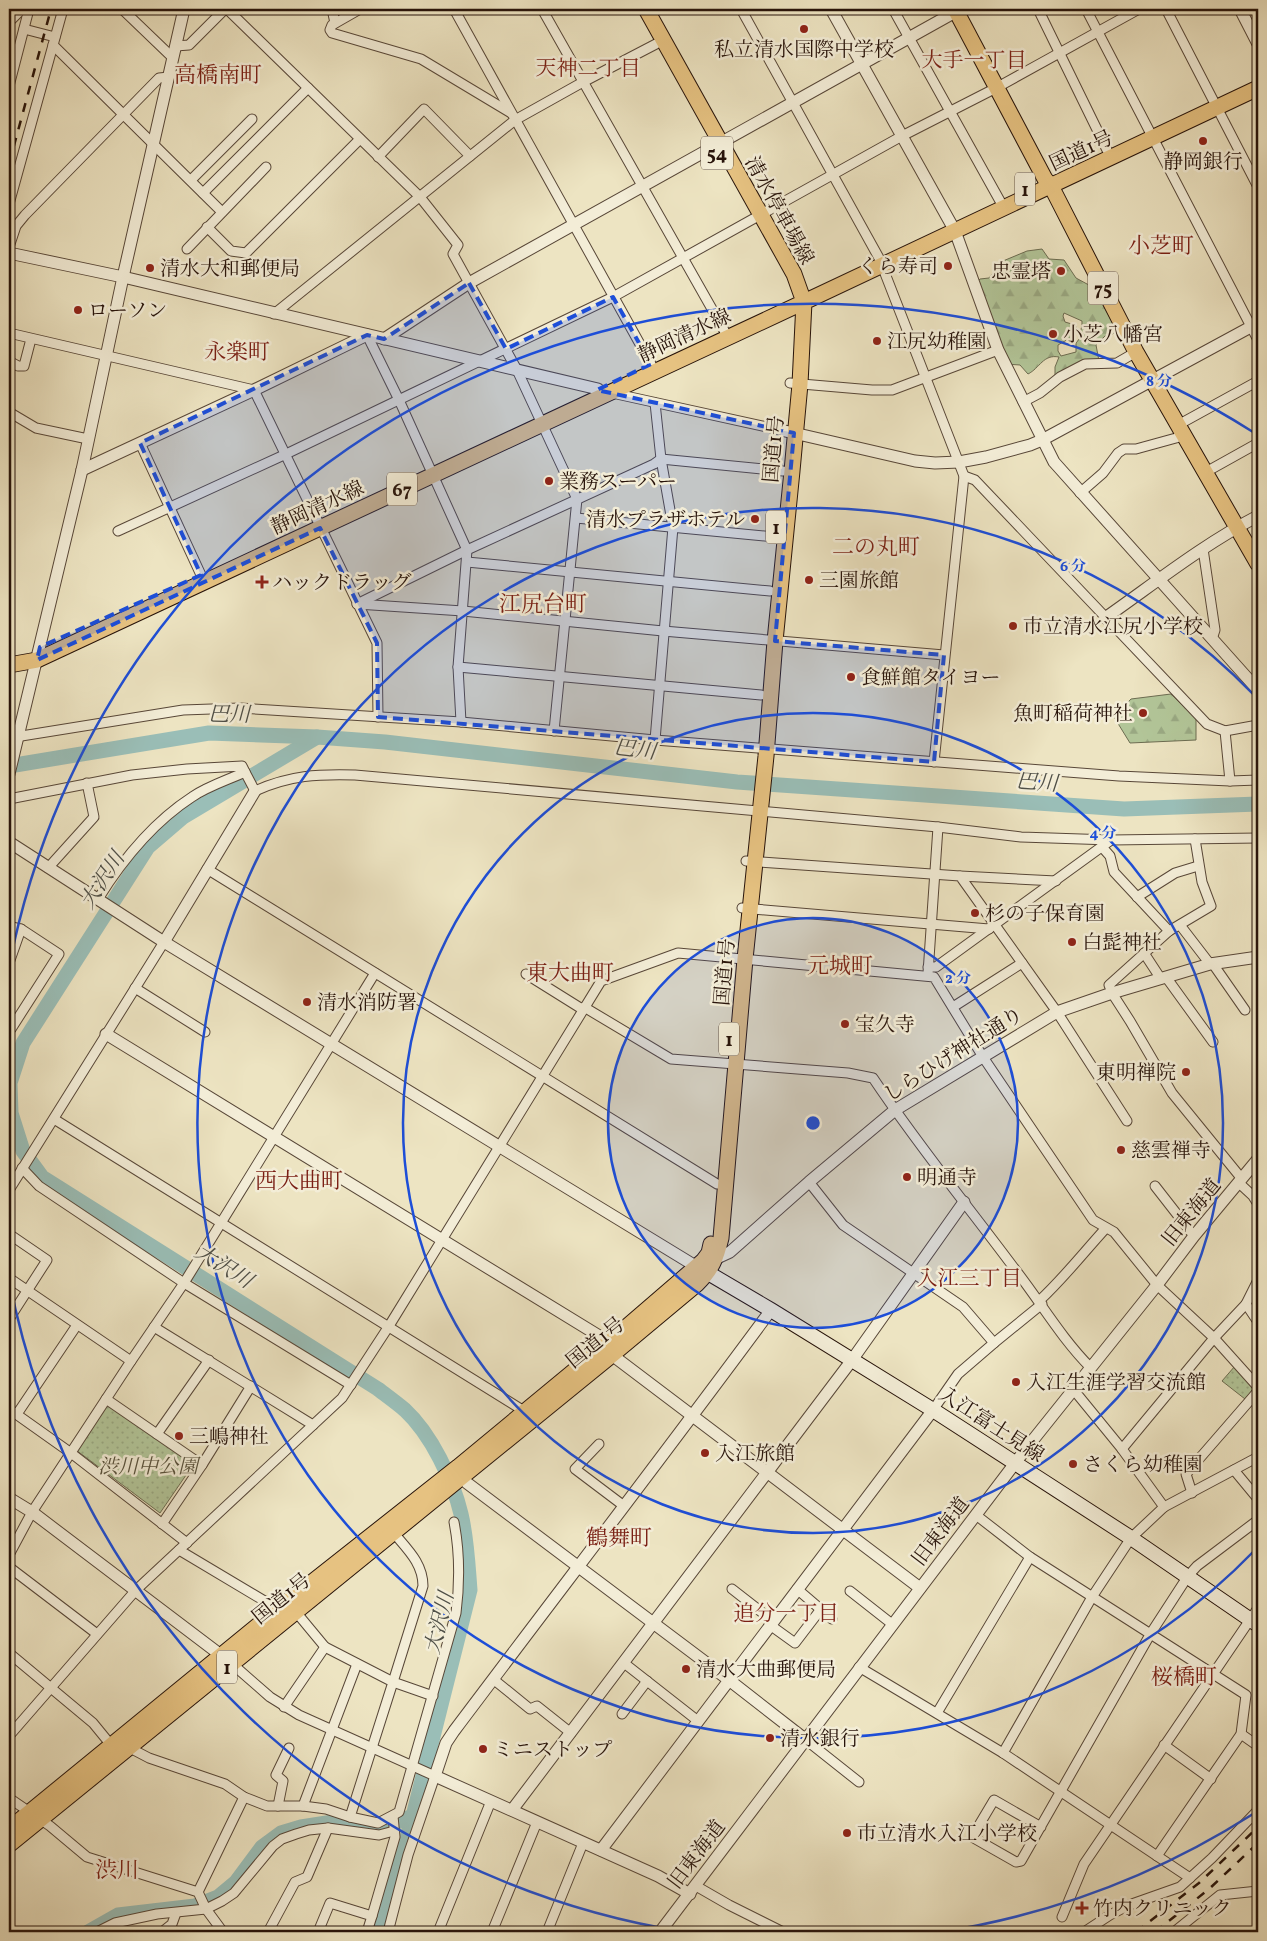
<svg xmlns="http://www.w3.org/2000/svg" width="1267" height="1941" font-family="Vollkorn,'Noto Serif JP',serif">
  <defs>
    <pattern id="forest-firs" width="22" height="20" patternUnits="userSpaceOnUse" patternTransform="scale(1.25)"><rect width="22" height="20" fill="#b2c598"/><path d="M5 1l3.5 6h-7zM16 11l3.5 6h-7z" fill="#99a882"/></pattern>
    <pattern id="park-dots" width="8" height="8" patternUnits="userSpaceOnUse" patternTransform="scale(1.25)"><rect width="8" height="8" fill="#b2c598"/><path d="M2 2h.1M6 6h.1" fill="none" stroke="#99a882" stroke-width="1.8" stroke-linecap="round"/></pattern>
  </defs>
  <rect width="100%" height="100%" fill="#ede4c2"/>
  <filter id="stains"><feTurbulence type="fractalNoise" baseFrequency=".004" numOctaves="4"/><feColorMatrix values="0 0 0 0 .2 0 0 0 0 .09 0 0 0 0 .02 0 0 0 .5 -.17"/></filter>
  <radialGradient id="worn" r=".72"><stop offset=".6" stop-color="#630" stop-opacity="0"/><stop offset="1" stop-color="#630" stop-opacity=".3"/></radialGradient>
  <g fill="url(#forest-firs)" stroke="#6c6c51" fill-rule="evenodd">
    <path d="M1042 249 1049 259 1064 260 1076 278 1098 290 1115 326V332L1110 336H1105L1096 345 1099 361 1061 375H1055V367L1059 357C1043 354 1040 368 1028 374L1020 365 1005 364 975 284 980 279 989 278 1003 261 1027 251ZM1064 313 1082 321C1083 327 1079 332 1080 338L1076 343V352L1061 356 1058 351V345L1070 338 1077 329 1075 325 1065 322 1063 316Z"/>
    <polygon points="1171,694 1196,719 1196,740 1130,743 1114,717 1131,699"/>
  </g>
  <g fill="url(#park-dots)" stroke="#6c6c51">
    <polygon points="1235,1366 1254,1388 1245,1399 1222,1381"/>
    <polygon points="108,1401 195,1462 160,1513 76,1450"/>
  </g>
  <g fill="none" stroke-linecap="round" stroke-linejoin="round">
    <g stroke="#9abeb7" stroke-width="15">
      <path d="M317 737 183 817 148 847 23 1043 10 1083 11 1113 23 1151 42 1177 378 1389C387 1396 397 1403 405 1410 431 1434 453 1480 461 1514 467 1539 468 1565 470 1590L413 1816 380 1932"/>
      <polyline points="9,766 209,733 317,737 385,742 737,782 1124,809 1258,804"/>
      <polyline points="88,1932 118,1915 195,1906 218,1897 236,1882 262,1847 281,1833 301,1827 333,1822 379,1829 413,1816"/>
    </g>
    <defs>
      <g id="minor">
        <polyline points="122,9 173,58"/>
        <polyline points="227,9 420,197 458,245 453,254 517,370 577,499 554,731"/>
        <polyline points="332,9 335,23"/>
        <polyline points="360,9 332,25 330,30 332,33 421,59 511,113"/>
        <polyline points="454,9 651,364"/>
        <polyline points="542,9 725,332"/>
        <polyline points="741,9 879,258 964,476 934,762"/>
        <polyline points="893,9 1000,201"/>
        <polyline points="1038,9 1107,150"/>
        <polyline points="1086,9 1258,340"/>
        <polyline points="1166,9 1258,187"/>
        <polyline points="9,22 22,9"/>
        <polyline points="24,29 55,37"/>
        <polyline points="53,45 222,212"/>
        <polyline points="176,46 189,45 225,9"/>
        <polyline points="9,86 29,9"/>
        <polyline points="378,157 424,109 470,156"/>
        <polyline points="191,180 252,119"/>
        <polyline points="203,193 308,88"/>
        <polyline points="9,204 63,9"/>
        <polyline points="207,227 231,251 246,253 360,139"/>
        <polyline points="9,247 16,226 25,215 159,78 169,77"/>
        <polyline points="187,249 266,167"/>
        <polyline points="274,314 515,120 583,82 656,44"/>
        <polyline points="9,333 254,390 377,643 378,717"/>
        <polyline points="367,335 399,400 467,550 458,667 461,722"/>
        <polyline points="9,361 18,366 24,366 31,339"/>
        <polyline points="790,383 872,390 892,390 998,350"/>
        <polyline points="612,393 785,431"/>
        <polyline points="1023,402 1040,393 1060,377 1085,364 1117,363 1136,352"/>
        <polyline points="9,412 36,428 88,439"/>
        <polyline points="1178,425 1258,381"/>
        <polyline points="140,443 201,575"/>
        <polyline points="1206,472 1258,443"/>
        <polyline points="964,476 975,480 1207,724 1225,731 1258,725"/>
        <polyline points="1080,493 1103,473 1118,453 1124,449 1136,449 1176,438 1183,434"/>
        <polyline points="576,518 775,537"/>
        <polyline points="118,531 284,455 613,297 902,136 996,88 1139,9"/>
        <polyline points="1203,549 1215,630 1212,639"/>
        <polyline points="467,562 770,591"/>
        <polyline points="357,604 463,611 663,631 944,655"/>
        <polyline points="357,604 467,550 654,464 661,459 783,471"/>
        <polyline points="458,667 761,695"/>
        <polyline points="1225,731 1230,781"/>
        <polyline points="9,738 183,710 240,708 461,722 655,740 1119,776 1230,781 1258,780"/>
        <polyline points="655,740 673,527 661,459 655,403"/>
        <path d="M245 772 255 791C290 775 318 774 355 775L938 827 1021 837 1111 840 1258 838"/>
        <path d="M9 799 132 775 187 769 242 766 245 772C228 780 208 786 192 797 152 823 123 859 98 899"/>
        <polyline points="1195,839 1202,882 1211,906 1169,931 1109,985 1112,993 1130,1021 1172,1093 1242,1179"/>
        <polyline points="1102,847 1110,856 1114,872 1169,931"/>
        <polyline points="746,861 960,876 1057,1012 1127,1121"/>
        <polyline points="48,868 94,817 87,783"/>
        <polyline points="207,869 717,1184"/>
        <polyline points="960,876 1056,881"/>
        <polyline points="1137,897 1175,873 1198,866"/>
        <polyline points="742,908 989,929"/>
        <polyline points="1180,925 1210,964"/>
        <polyline points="9,926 21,929 59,954 11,1029 9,1028"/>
        <polyline points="1144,953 1161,979"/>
        <polyline points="9,963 21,929"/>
        <polyline points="1213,964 1245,1010"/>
        <polyline points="928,967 936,967 1111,840"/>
        <polyline points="928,973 938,827"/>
        <polyline points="526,974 582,1009"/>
        <polyline points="1166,977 1213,1042"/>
        <polyline points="135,988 205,1032"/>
        <path d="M584 1007 671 1059 848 1073 873 1078C917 1144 967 1205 1014 1268 1040 1301 1061 1338 1091 1368"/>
        <polyline points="953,1007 1022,963"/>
        <polyline points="54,1119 524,1411"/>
        <polyline points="22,1168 39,1186 184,1283 351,1385"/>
        <polyline points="809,1182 843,1225 963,1307 994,1343 1042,1304"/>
        <polyline points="1239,1183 1253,1196 1258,1204"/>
        <polyline points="1155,1186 1194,1236"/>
        <polyline points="9,1190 164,942"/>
        <polyline points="9,1234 47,1260 9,1319"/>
        <polyline points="9,1278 131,1361"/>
        <path d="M1039 1301C1063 1279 1084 1252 1106 1228"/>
        <polyline points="1246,1304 1258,1322"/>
        <polyline points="154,1327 313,1425"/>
        <polyline points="1073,1389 1122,1449 1164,1507"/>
        <polyline points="106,1399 202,1465"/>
        <polyline points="9,1409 71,1453 187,1543"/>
        <polyline points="933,1410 958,1374 994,1343"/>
        <polyline points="17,1414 77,1325"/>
        <polyline points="157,1434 209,1360"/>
        <polyline points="599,1444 575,1469 624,1506"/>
        <polyline points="1122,1449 1214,1338 1246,1304 1258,1280"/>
        <polyline points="1234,1470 1258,1499"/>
        <polyline points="1192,1493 1186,1474 1258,1391"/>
        <polyline points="976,1515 1030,1557 1246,1695 1241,1734 1157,1856"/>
        <polyline points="162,1524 202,1465 251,1386"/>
        <path d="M393 1532C407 1549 423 1563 423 1586L393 1682 433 1696"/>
        <polyline points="179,1550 278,1609"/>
        <polyline points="9,1555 32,1512 131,1361 184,1283 375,973"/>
        <polyline points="9,1567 97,1634"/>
        <polyline points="732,1589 773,1621"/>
        <polyline points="797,1589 832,1619"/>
        <polyline points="850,1591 892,1624"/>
        <polyline points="296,1612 325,1647 393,1682 350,1817"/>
        <polyline points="770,1625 795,1643 821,1609"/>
        <polyline points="9,1653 93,1723 111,1745"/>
        <polyline points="230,1662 270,1697 299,1715 435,1776 408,1855 388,1932"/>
        <polyline points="624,1663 698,1721"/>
        <polyline points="859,1667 1003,1753 1190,1878"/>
        <polyline points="493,1679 530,1709 537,1706 571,1733"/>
        <polyline points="284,1707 325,1647"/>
        <polyline points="937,1713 1030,1557"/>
        <polyline points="622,1714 647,1681"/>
        <polyline points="1241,1734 1258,1746"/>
        <polyline points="9,1736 136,1590 342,1398 389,1326 601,981 678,953 934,977 983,1057 1093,1220 1114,1232 1157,1285 1214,1338 1258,1387"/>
        <polyline points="806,1740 859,1782"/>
        <polyline points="1164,1745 1211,1779"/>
        <path d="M128 1747 149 1758 225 1784 244 1797 267 1806H303L326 1809 350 1817 378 1823 399 1812 456 1613C460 1581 460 1553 454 1522"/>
        <polyline points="1003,1753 1092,1597 1131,1538 1164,1507 1258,1457"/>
        <polyline points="9,1798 50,1826 87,1857 198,1892 206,1909 223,1932"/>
        <polyline points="278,1806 283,1781 276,1775 289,1748"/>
        <polyline points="303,1806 357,1664"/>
        <polyline points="1041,1827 994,1800 972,1837 1016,1862 1021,1861 1151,1633 1188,1576 1197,1566 1258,1520"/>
        <polyline points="696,1886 729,1905 783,1932"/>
        <polyline points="198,1892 244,1797"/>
        <polyline points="372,1916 395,1837 393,1816"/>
        <polyline points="1062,1917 1084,1864 1258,1608"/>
        <polyline points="97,1932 115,1923 157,1914 206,1909 222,1901 234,1893 273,1846 282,1839 296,1834 309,1830 328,1828 379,1835 394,1831"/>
        <polyline points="162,1932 172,1924 176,1913"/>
        <polyline points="268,1932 295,1882 307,1877 328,1828"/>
        <polyline points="318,1932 330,1903 372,1916 367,1932"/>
        <polyline points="438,1932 491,1801"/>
        <polyline points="492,1932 537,1822"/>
        <polyline points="547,1932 583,1843"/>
        <polyline points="1084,1932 1110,1915 1129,1905 1180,1887 1212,1858 1258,1810"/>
        <polyline points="1174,1932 1220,1895 1258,1891"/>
      </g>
      <g id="tertiary">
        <polyline points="831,9 955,231 998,350 1054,462 1258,690"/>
        <polyline points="1240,9 1258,44"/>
        <polyline points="9,253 123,277 598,389"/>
        <polyline points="384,339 469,283 957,11"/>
        <polyline points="785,431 915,461 935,463 959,462 986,457 1030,445 1042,440 1258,323"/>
        <polyline points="82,470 254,390 367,335"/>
        <path d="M1105 618C1155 583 1204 544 1258 516"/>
        <polyline points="9,774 82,470 123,277 184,9"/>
        <polyline points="9,842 164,942 697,1267"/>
        <polyline points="164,942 255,791"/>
        <polyline points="106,1034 609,1342"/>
        <polyline points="712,1256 717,1258 730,1252 809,1182 895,1110 1057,1012 1112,993 1210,964 1258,957"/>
        <polyline points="612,1355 920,1588"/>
        <polyline points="461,1477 467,1483 729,1680 806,1740"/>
        <polyline points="9,1498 32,1512 222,1656"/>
        <polyline points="512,1810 852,1360 964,1202"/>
        <polyline points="601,1850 933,1410"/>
        <path d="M690 1894 658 1876 435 1776 446 1743 454 1731C560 1590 667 1451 771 1310"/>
        <polyline points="660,1932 1025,1450 1157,1285 1194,1236 1258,1159"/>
      </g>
      <polyline id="secondary" points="698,1267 771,1310 933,1410 1131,1538 1258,1625"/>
      <g id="primary">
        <polyline points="955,9 1045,179 1051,186 1136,352 1258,564"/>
        <polyline points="9,665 37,660 804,302 794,274 646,9"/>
      </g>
      <g id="trunk">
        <polyline points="9,1829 278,1609 458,1467 609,1342 703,1261 709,1253 711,1244"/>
        <path d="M9 1845 612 1355 697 1284C712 1269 716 1259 721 1238L745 959 766 756 775 641 792 471 800 384 804 302 1258 88"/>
      </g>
    </defs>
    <use href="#minor" stroke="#584738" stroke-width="11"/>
    <use href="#tertiary" stroke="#584738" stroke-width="13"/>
    <use href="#secondary" stroke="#27130a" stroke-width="16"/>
    <use href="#primary" stroke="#27130a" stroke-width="17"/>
    <use href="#trunk" stroke="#27130a" stroke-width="17"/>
    <use href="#minor" stroke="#f3edd7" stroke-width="9"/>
    <use href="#tertiary" stroke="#f3edd7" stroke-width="11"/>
    <use href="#secondary" stroke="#f3edd7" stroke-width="14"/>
    <use href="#primary" stroke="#e6c281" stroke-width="15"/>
    <use href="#trunk" stroke="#e6c281" stroke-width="15"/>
    <g stroke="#27130a" stroke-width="2.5" stroke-dasharray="9 9" stroke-linecap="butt">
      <polyline points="9,164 51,9"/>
      <polyline points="1136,1932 1199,1883 1258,1827"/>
      <polyline points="1155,1932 1209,1889 1258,1843"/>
    </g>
  </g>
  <path fill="#1d4ed8" fill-opacity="0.2" stroke="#1d4ed8" stroke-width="4" stroke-dasharray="10 6" stroke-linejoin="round" d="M469 283 506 349 613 297 651 364 597 390 794 433 775 641 944 655 934 762 378 717 377 643 320 528 37 660 40 647 201 575 140 443 367 335 384 339Z"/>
  <circle cx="813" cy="1123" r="205" fill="#1d4ed8" fill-opacity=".12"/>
  <g fill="none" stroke="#1d4ed8" stroke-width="2.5">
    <circle cx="813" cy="1123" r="205"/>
    <circle cx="813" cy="1123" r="410"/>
    <path d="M1255 1550A615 615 0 1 1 1255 696"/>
    <path d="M1253 1814A819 819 0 0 1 941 1932M685 1932A819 819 0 0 1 9 1279M9 967A819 819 0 0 1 1253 432"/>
  </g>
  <g fill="#8f2418" stroke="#f3edd7" stroke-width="2">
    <circle cx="804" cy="29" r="5"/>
    <circle cx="1203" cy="141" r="5"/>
    <circle cx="948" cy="266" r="5"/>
    <circle cx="150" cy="268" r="5"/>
    <circle cx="1061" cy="271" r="5"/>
    <circle cx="78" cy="310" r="5"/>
    <circle cx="1053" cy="334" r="5"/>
    <circle cx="877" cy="341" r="5"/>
    <circle cx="549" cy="481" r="5"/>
    <circle cx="755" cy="519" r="5"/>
    <circle cx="809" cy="580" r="5"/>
    <path d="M259.5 574.5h5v5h5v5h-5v5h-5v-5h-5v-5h5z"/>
    <circle cx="1013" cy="626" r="5"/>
    <circle cx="851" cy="677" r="5"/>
    <circle cx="1143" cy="713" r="5"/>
    <circle cx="975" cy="913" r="5"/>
    <circle cx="1072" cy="942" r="5"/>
    <circle cx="307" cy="1002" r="5"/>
    <circle cx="845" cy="1024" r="5"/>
    <circle cx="1186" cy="1072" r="5"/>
    <circle cx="1121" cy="1150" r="5"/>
    <circle cx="907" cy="1177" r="5"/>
    <circle cx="1016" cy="1382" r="5"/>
    <circle cx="179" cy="1436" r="5"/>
    <circle cx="705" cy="1453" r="5"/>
    <circle cx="1073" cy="1464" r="5"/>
    <circle cx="686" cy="1669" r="5"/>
    <circle cx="770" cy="1738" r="5"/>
    <circle cx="483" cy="1749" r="5"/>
    <circle cx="847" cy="1833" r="5"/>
    <path d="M1079.5 1900.5h5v5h5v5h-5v5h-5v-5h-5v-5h5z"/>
  </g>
  <g text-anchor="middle" stroke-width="5" stroke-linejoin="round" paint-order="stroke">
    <g fill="#f3edd7" stroke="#645448" stroke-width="1">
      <rect x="701" y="136.5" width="32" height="33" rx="4"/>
      <rect x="1015" y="172.5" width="20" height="33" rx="4"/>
      <rect x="1088" y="271.5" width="30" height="33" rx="4"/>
      <rect x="387" y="472.5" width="30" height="33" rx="4"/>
      <rect x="766" y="510.5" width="20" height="33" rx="4"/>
      <rect x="719" y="1022.5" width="20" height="33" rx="4"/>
      <rect x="217" y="1650.5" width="20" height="33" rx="4"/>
    </g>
    <g font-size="19" font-weight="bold" fill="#27130a">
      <text x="717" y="160">54</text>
      <text x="1025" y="196">1</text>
      <text x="1103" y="295">75</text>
      <text x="402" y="496">67</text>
      <text x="776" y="534">1</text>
      <text x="729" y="1046">1</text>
      <text x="227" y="1674">1</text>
    </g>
    <g font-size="20" fill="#27130a" stroke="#f3edd7" text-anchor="start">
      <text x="804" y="56" text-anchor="middle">私立清水国際中学校</text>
      <text x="1203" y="168" text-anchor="middle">静岡銀行</text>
      <text x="938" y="273" text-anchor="end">くら寿司</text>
      <text x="160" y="275">清水大和郵便局</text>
      <text x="1051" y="278" text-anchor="end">忠霊塔</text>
      <text x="88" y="317">ローソン</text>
      <text x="1063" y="341">小芝八幡宮</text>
      <text x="887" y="348">江尻幼稚園</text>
      <text x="559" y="488">業務スーパー</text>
      <text x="745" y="526" text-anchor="end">清水プラザホテル</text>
      <text x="819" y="587">三園旅館</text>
      <text x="272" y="589">ハックドラッグ</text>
      <text x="1023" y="633">市立清水江尻小学校</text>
      <text x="861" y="684">食鮮館タイヨー</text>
      <text x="1133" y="720" text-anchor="end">魚町稲荷神社</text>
      <text x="985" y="920">杉の子保育園</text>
      <text x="1082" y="949">白髭神社</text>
      <text x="317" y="1009">清水消防署</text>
      <text x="855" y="1031">宝久寺</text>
      <text x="1176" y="1079" text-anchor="end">東明禅院</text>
      <text x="1131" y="1157">慈雲禅寺</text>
      <text x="917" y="1184">明通寺</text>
      <text x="1026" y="1389">入江生涯学習交流館</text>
      <text x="189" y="1443">三嶋神社</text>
      <text x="715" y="1460">入江旅館</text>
      <text x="1083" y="1471">さくら幼稚園</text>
      <text x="696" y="1676">清水大曲郵便局</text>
      <text x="780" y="1745">清水銀行</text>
      <text x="493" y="1756">ミニストップ</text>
      <text x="857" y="1840">市立清水入江小学校</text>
      <text x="1093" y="1915">竹内クリニック</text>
    </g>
    <g font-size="20" fill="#27130a" stroke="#f3edd7">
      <text transform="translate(1081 150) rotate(-25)" y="7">国道1号</text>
      <text transform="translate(780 210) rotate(61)" y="7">清水停車場線</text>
      <text transform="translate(684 335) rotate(-25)" y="7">静岡清水線</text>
      <text transform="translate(773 449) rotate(-85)" y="7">国道1号</text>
      <text transform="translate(317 507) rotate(-25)" y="7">静岡清水線</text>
      <text transform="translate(724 972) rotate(-85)" y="7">国道1号</text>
      <text transform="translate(953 1054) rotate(-32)" y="7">しらひげ神社通り</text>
      <text transform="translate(1191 1212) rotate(-51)" y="7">旧東海道</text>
      <text transform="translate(595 1342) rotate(-39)" y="7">国道1号</text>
      <text transform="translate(992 1424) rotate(33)" y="7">入江富士見線</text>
      <text transform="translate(940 1531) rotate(-53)" y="7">旧東海道</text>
      <text transform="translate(281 1598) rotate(-39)" y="7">国道1号</text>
      <text transform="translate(696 1854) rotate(-53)" y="7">旧東海道</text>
    </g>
    <g font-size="20" font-style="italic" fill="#58513c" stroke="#f3edd7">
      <text x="148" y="1473">渋川中公園</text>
    </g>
    <g font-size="21" fill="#7a1f14" stroke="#f3edd7">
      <text x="974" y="67">大手一丁目</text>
      <text x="588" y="75">天神二丁目</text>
      <text x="969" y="1285">入江三丁目</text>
      <text x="786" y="1620">追分一丁目</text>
    </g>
    <g font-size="21" font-style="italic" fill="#4f4f47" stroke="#f3edd7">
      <text transform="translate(229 714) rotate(1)" y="7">巴川</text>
      <text transform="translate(635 749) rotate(7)" y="7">巴川</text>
      <text transform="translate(1037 782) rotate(4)" y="7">巴川</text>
      <text transform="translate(102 880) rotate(-57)" y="7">大沢川</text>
      <text transform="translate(224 1266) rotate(32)" y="7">大沢川</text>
      <text transform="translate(439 1623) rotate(-76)" y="7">大沢川</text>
    </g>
    <g font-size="22" fill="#7a1f14" stroke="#f3edd7">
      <text x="218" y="82">高橋南町</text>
      <text x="1161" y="253">小芝町</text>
      <text x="237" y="359">永楽町</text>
      <text x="876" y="554">二の丸町</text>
      <text x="543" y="611">江尻台町</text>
      <text x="840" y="973">元城町</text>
      <text x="570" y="980">東大曲町</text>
      <text x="299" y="1188">西大曲町</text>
      <text x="619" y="1545">鶴舞町</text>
      <text x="1184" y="1684">桜橋町</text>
      <text x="117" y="1877">渋川</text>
    </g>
  </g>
  <circle cx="813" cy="1123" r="8" fill="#1d4ed8" stroke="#f3edd7" stroke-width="2.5"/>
  <g font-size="15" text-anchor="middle" font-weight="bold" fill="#1d4ed8" stroke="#f3edd7" stroke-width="5" stroke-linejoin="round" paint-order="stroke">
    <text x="1159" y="386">8 分</text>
    <text x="1073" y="571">6 分</text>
    <text x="1103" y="838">4 分</text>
    <text x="958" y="983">2 分</text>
  </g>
  <rect width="1267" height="1941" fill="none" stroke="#ede4c2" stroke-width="30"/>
  <rect x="10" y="10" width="1247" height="1921" fill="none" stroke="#27130a" stroke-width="2.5"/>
  <rect x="15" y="15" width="1237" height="1911" fill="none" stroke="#27130a"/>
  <rect width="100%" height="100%" filter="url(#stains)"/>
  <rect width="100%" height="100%" fill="url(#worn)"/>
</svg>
